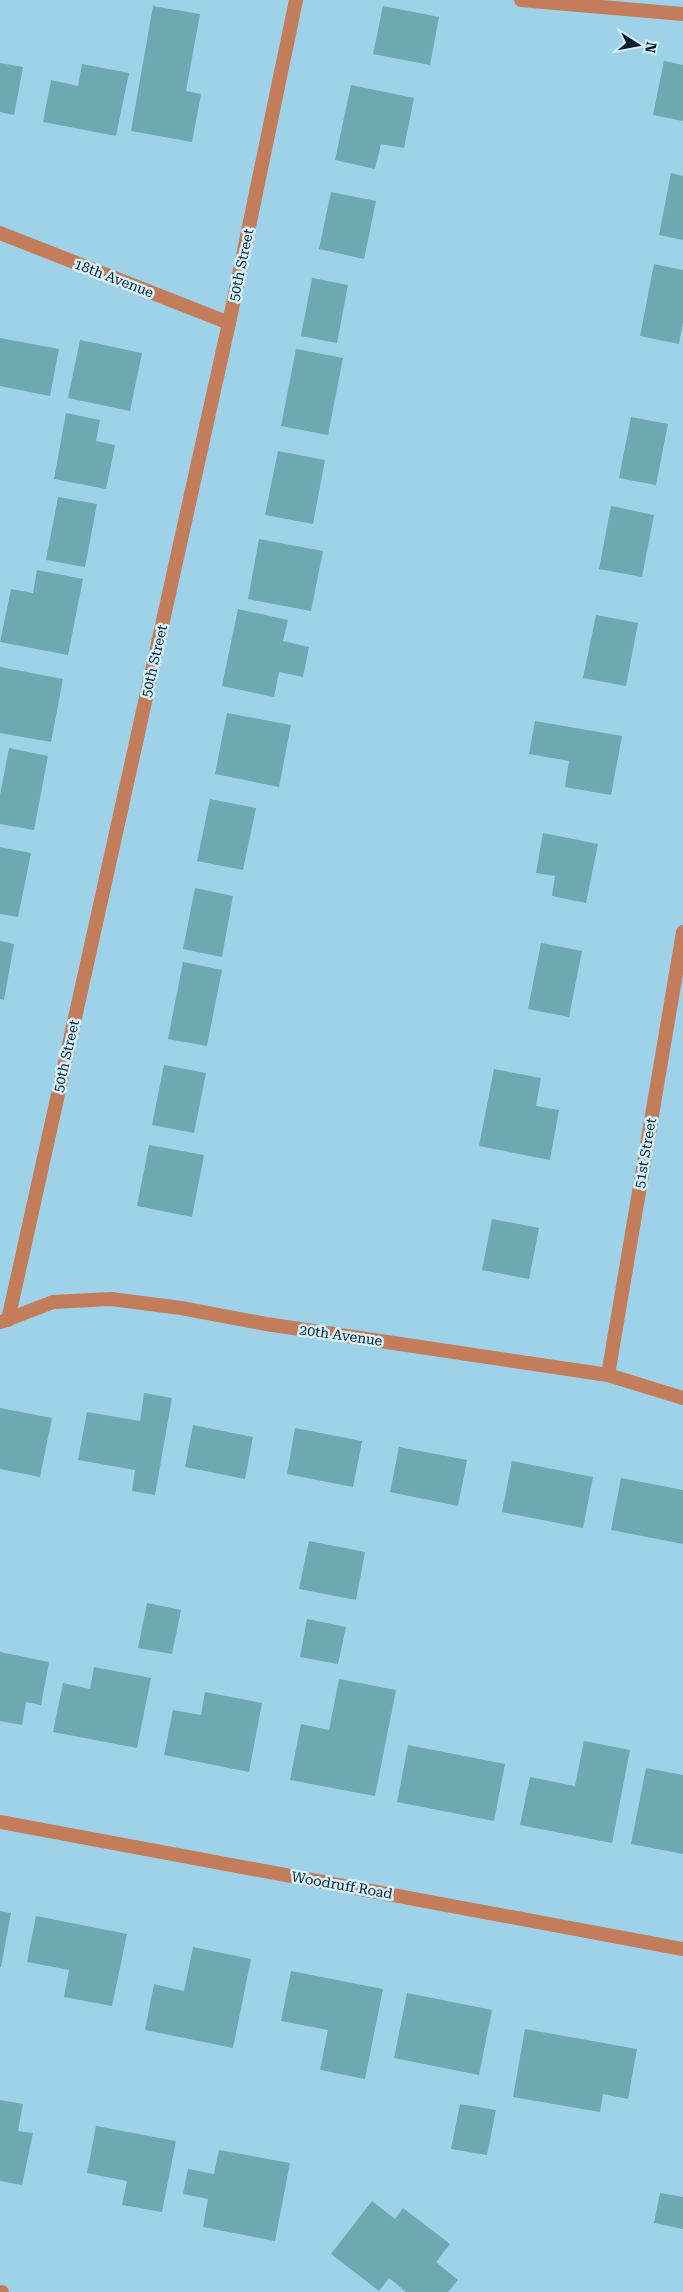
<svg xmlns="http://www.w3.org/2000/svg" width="683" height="2292" font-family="'Roboto Serif',serif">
  <rect width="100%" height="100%" fill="#9ed2e9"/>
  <g fill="#6da9b1">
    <polygon points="153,6 200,14 186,91 201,94 192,142 131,131"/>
    <polygon points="383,6 439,17 430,65 373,54"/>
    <polygon points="664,61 683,65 683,121 653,115"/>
    <polygon points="0,63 23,67 14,115 0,112"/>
    <polygon points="82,64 129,73 116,136 43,122 51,80 78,86"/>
    <polygon points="351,85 414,98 404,148 381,144 375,169 335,160"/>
    <polygon points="671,173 683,176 683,240 659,235"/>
    <polygon points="331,192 376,201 364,259 319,249"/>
    <polygon points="654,264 683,270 683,322 679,344 640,336"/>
    <polygon points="312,278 348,285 337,343 301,336"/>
    <polygon points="0,338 59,349 50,396 0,386"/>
    <polygon points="80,340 142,353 130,411 68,398"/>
    <polygon points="296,349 343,358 328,435 281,426"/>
    <polygon points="66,413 100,420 96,441 115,445 106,489 54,479"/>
    <polygon points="631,417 668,424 656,485 619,478"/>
    <polygon points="278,451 325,460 313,524 265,515"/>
    <polygon points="58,497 97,504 85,567 46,560"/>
    <polygon points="611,506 654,515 642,577 599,569"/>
    <polygon points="259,539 323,551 311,611 248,599"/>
    <polygon points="37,570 83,579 68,655 0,642 11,589 33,593"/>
    <polygon points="238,609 288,620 283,641 309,647 303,677 279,672 274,697 222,686"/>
    <polygon points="596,615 638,623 626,686 583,678"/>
    <polygon points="0,667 63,679 51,742 0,733"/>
    <polygon points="227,713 291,725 279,787 215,774"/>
    <polygon points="535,721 622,736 611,795 565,787 569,761 529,754"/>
    <polygon points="9,748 48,756 34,830 0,824 0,795"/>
    <polygon points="210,799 256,808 243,870 197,861"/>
    <polygon points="543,833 598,844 586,903 552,896 555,876 536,873"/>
    <polygon points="0,847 31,853 18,917 0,914"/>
    <polygon points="195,888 233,896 222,957 183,949"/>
    <polygon points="0,941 14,944 4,1000 0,999"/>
    <polygon points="541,943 582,951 569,1017 528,1009"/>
    <polygon points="183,962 222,970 207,1046 168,1039"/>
    <polygon points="164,1065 206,1073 194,1133 152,1125"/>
    <polygon points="494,1069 541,1078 536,1106 559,1110 550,1160 479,1146"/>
    <polygon points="149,1145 204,1155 192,1217 137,1206"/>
    <polygon points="492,1219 539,1228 529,1279 482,1270"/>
    <polygon points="144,1393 172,1398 155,1495 132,1491 135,1470 78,1460 87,1412 140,1421"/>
    <polygon points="0,1408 52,1418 40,1477 0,1469"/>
    <polygon points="193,1425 253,1437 245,1479 185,1467"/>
    <polygon points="295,1428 362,1441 353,1487 287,1474"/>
    <polygon points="399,1447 467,1460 458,1506 390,1492"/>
    <polygon points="512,1461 593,1477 583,1528 502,1512"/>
    <polygon points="621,1478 683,1490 683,1544 611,1530"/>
    <polygon points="309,1541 365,1552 356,1600 299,1589"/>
    <polygon points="147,1603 181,1610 172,1654 138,1648"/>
    <polygon points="307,1619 346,1627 338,1664 300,1657"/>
    <polygon points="0,1652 49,1662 41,1705 26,1702 22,1725 0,1721"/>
    <polygon points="94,1667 151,1678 137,1748 53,1732 63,1683 90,1689"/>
    <polygon points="339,1679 396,1690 375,1796 290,1780 301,1724 329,1730"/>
    <polygon points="205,1692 262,1703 249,1772 164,1755 173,1710 201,1715"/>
    <polygon points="584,1741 630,1750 612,1843 520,1825 530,1777 575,1786"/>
    <polygon points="408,1745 505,1764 494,1821 397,1802"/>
    <polygon points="646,1768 683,1775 683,1854 631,1844"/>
    <polygon points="0,1911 11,1913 1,1967 0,1967"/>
    <polygon points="36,1916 127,1934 112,2006 64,1997 69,1970 27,1962"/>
    <polygon points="193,1947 251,1959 233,2048 145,2030 154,1984 184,1991"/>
    <polygon points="291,1971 383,1989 365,2079 320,2070 328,2030 281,2021"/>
    <polygon points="407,1993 492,2010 479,2075 394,2058"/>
    <polygon points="525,2029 637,2049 628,2099 603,2094 600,2112 513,2097"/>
    <polygon points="0,2100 23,2104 18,2131 33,2133 22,2185 0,2181"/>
    <polygon points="460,2104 496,2110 487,2155 451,2149"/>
    <polygon points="96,2126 176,2141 162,2212 122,2205 127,2181 87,2173"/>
    <polygon points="219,2150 290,2163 275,2241 203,2227 208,2199 183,2194 188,2169 214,2174"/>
    <polygon points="660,2193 683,2197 683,2229 654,2223"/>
    <polygon points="372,2201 395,2219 403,2208 450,2244 436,2262 458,2280 448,2292 406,2292 389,2278 379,2291 331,2254"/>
  </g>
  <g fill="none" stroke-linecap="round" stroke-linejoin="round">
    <g stroke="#c37d5b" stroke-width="14">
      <polyline points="521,0 683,14"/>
      <polyline points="0,233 229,323"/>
      <polyline points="8,1320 229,323 296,0"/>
      <polyline points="1,1322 53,1302 111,1299 181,1308 266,1324 608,1375 683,1398"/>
      <polyline points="608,1375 683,932"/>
      <polyline points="0,1822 683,1949"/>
      <polyline points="0,2292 2,2292"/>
    </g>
  </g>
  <g text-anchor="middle" stroke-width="5" stroke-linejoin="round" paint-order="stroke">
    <g font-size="14" fill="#0a1f27" stroke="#d5effa">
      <text transform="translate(241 265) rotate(-78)" y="5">50th Street</text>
      <text transform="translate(114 278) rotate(21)" y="5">18th Avenue</text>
      <text transform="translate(154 661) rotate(-77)" y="5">50th Street</text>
      <text transform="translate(66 1056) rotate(-77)" y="5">50th Street</text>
      <text transform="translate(645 1153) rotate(-80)" y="5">51st Street</text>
      <text transform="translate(341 1335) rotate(8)" y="5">20th Avenue</text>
      <text transform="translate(342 1885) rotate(10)" y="5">Woodruff Road</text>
    </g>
  </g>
  <g transform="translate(638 45) rotate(101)" stroke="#d5effa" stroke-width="4" paint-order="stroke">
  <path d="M0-4L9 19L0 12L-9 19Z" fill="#0a1f27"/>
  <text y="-8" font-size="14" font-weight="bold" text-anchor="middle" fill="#0a1f27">N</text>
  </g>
</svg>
